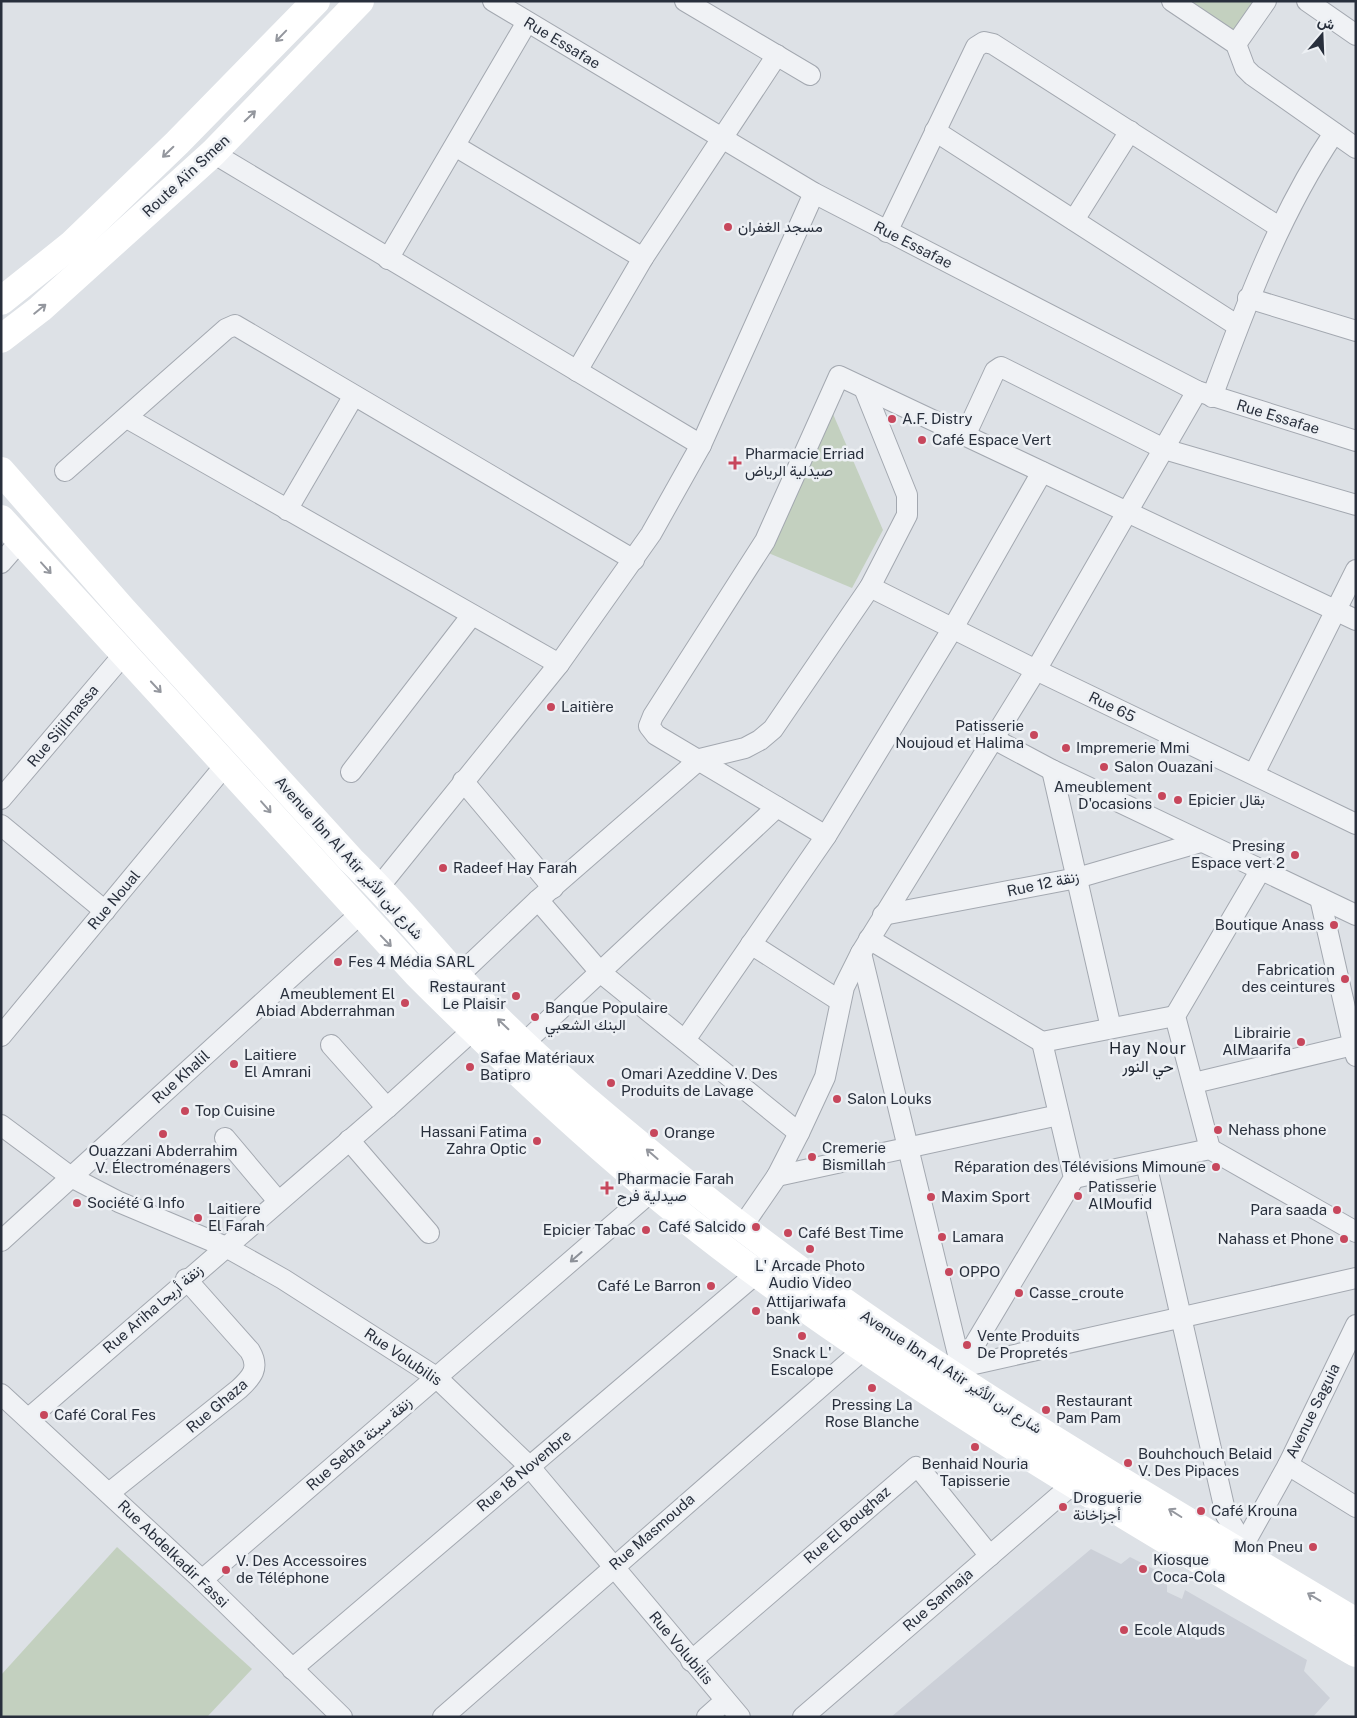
<svg xmlns="http://www.w3.org/2000/svg" width="1357" height="1718" font-family="'Public Sans',Vazirmatn,sans-serif">
  <rect width="100%" height="100%" fill="#dde1e6"/>
  <polygon fill="#ccd0d8" points="1091,1549 1121,1564 1130,1557 1167,1576 1167,1592 1182,1599 1185,1590 1307,1660 1304,1671 1330,1698 1313,1717 891,1717"/>
  <g fill="#c3d0bf">
    <polygon points="1190,1 1254,1 1233,31"/>
    <polygon points="833,414 883,530 852,588 766,552"/>
    <polygon points="117,1547 252,1669 207,1717 1,1717 1,1675"/>
  </g>
  <g fill="none" stroke-linecap="round" stroke-linejoin="round">
    <defs>
      <g id="street">
        <polyline points="493,1 814,193 1197,391 1356,441"/>
        <polyline points="685,1 810,75"/>
        <polyline points="1172,1 1236,44 1245,68 1252,75 1356,148"/>
        <polyline points="1307,1 1356,35"/>
        <polyline points="1236,44 1266,1"/>
        <polyline points="935,131 1238,326"/>
        <polyline points="455,146 643,258"/>
        <polyline points="213,153 701,445"/>
        <polyline points="1074,220 1130,131"/>
        <polyline points="887,232 976,47 984,42 993,44 1279,227"/>
        <polyline points="388,259 527,22"/>
        <polyline points="1248,298 1356,331"/>
        <polyline points="577,371 643,258 777,55"/>
        <path d="M1212 397C1246 305 1279 215 1334 133"/>
        <polyline points="127,418 559,664"/>
        <polyline points="965,436 995,371 1001,367 1164,449 1356,505"/>
        <polyline points="65,471 226,329 235,325 634,560"/>
        <polyline points="287,510 353,397"/>
        <polyline points="1,563 21,540"/>
        <polyline points="870,587 1036,670 1356,824"/>
        <polyline points="994,739 1052,770 1356,915"/>
        <polyline points="1052,770 1111,1028"/>
        <polyline points="351,772 472,615"/>
        <polyline points="1254,774 1356,570"/>
        <polyline points="463,781 553,888"/>
        <polyline points="1,799 124,654"/>
        <polyline points="1,825 105,911"/>
        <polyline points="826,836 656,735 649,726 653,716 765,541 839,376 1356,620"/>
        <polyline points="379,887 559,664 651,534 701,445 814,193"/>
        <polyline points="1320,898 1356,1056"/>
        <polyline points="538,900 600,972 799,1133"/>
        <polyline points="883,915 1077,878 1201,842"/>
        <polyline points="869,939 1042,1042 1175,1016"/>
        <polyline points="751,944 840,1001"/>
        <polyline points="861,953 961,1367 1356,1278"/>
        <polyline points="457,977 538,900 700,759 745,748 760,740 773,729 870,587 907,515 907,495 864,388"/>
        <polyline points="1,1036 227,763"/>
        <polyline points="685,1040 826,836 953,628 1042,472"/>
        <polyline points="523,1044 777,807"/>
        <polyline points="331,1045 387,1108"/>
        <polyline points="1194,1083 1353,1045"/>
        <polyline points="1,1125 71,1177 119,1202 226,1247 283,1279 436,1377 529,1466 740,1717"/>
        <polyline points="225,1138 278,1201"/>
        <polyline points="349,1140 429,1233"/>
        <polyline points="1210,1149 1175,1016 1260,871"/>
        <polyline points="1146,1163 1226,1515 1244,1545"/>
        <polyline points="777,1176 1059,1115"/>
        <polyline points="1074,1178 1210,1149 1356,1232"/>
        <polyline points="742,1227 777,1176 799,1133 825,1077 844,987 861,953 1036,670 1197,391"/>
        <polyline points="1,1241 360,914"/>
        <polyline points="957,1374 1074,1178 1042,1042"/>
        <polyline points="1,1394 202,1580 342,1717"/>
        <polyline points="29,1418 387,1108 473,1030"/>
        <polyline points="1288,1465 1356,1507"/>
        <path d="M109 1493 239 1389C252 1377 260 1368 250 1351L186 1279"/>
        <polyline points="1238,1555 1288,1465 1356,1325"/>
        <polyline points="202,1580 652,1191"/>
        <polyline points="691,1661 916,1467 920,1469 990,1556"/>
        <polyline points="292,1669 757,1273"/>
        <polyline points="443,1717 864,1349"/>
        <polyline points="707,1717 725,1701"/>
        <polyline points="803,1717 1073,1484"/>
      </g>
    </defs>
    <use href="#street" stroke="#a3a8b0" stroke-width="22"/>
    <use href="#street" stroke="#f0f2f5" stroke-width="20"/>
    <g stroke="#fff" stroke-width="28">
      <polyline points="1,301 71,245 177,143 316,1"/>
      <polyline points="1,339 40,309 213,153 360,1"/>
      <path d="M1 471 123 610 351 860C399 906 439 958 484 1005 542 1065 607 1118 670 1170 882 1345 1122 1481 1356 1622"/>
      <path d="M1 519 417 974C524 1081 637 1186 759 1275 949 1414 1153 1533 1356 1653"/>
    </g>
  </g>
  <defs><path id="oneway-shaft" d="M-6 0H5M1.5-3L5.5 0L1.5 3" fill="none" stroke-width="1.6" stroke-linecap="round" stroke-linejoin="round" transform="scale(1.25)"/></defs>
  <g stroke="#94979e">
    <use href="#oneway-shaft" transform="translate(281 36) rotate(134)"/>
    <use href="#oneway-shaft" transform="translate(250 116) rotate(-44)"/>
    <use href="#oneway-shaft" transform="translate(168 152) rotate(136)"/>
    <use href="#oneway-shaft" transform="translate(40 309) rotate(-39)"/>
    <use href="#oneway-shaft" transform="translate(46 568) rotate(48)"/>
    <use href="#oneway-shaft" transform="translate(156 687) rotate(47)"/>
    <use href="#oneway-shaft" transform="translate(266 807) rotate(49)"/>
    <use href="#oneway-shaft" transform="translate(386 941) rotate(46)"/>
    <use href="#oneway-shaft" transform="translate(503 1024) rotate(-136)"/>
    <use href="#oneway-shaft" transform="translate(652 1154) rotate(-139)"/>
    <use href="#oneway-shaft" transform="translate(1175 1513) rotate(-148)"/>
    <use href="#oneway-shaft" transform="translate(1314 1597) rotate(-149)"/>
  </g>
  <use stroke="#8c9098" href="#oneway-shaft" transform="translate(576 1257) rotate(139)"/>
  <g fill="#c7475c" stroke="#edf0f4" stroke-width="2">
    <circle cx="728" cy="227" r="5"/>
    <circle cx="892" cy="419" r="5"/>
    <circle cx="922" cy="440" r="5"/>
    <path d="M732.5 455.5h5v5h5v5h-5v5h-5v-5h-5v-5h5z"/>
    <circle cx="551" cy="707" r="5"/>
    <circle cx="1034" cy="735" r="5"/>
    <circle cx="1066" cy="748" r="5"/>
    <circle cx="1104" cy="767" r="5"/>
    <circle cx="1162" cy="796" r="5"/>
    <circle cx="1178" cy="800" r="5"/>
    <circle cx="1295" cy="855" r="5"/>
    <circle cx="443" cy="868" r="5"/>
    <circle cx="1334" cy="925" r="5"/>
    <circle cx="338" cy="962" r="5"/>
    <circle cx="1345" cy="979" r="5"/>
    <circle cx="516" cy="996" r="5"/>
    <circle cx="405" cy="1003" r="5"/>
    <circle cx="535" cy="1017" r="5"/>
    <circle cx="1301" cy="1042" r="5"/>
    <circle cx="234" cy="1064" r="5"/>
    <circle cx="470" cy="1067" r="5"/>
    <circle cx="611" cy="1083" r="5"/>
    <circle cx="837" cy="1099" r="5"/>
    <circle cx="185" cy="1111" r="5"/>
    <circle cx="1218" cy="1130" r="5"/>
    <circle cx="654" cy="1133" r="5"/>
    <circle cx="163" cy="1134" r="5"/>
    <circle cx="537" cy="1141" r="5"/>
    <circle cx="812" cy="1157" r="5"/>
    <circle cx="1216" cy="1167" r="5"/>
    <path d="M604.5 1180.5h5v5h5v5h-5v5h-5v-5h-5v-5h5z"/>
    <circle cx="1078" cy="1196" r="5"/>
    <circle cx="931" cy="1197" r="5"/>
    <circle cx="77" cy="1203" r="5"/>
    <circle cx="1337" cy="1210" r="5"/>
    <circle cx="198" cy="1218" r="5"/>
    <circle cx="756" cy="1227" r="5"/>
    <circle cx="646" cy="1230" r="5"/>
    <circle cx="788" cy="1233" r="5"/>
    <circle cx="942" cy="1237" r="5"/>
    <circle cx="1344" cy="1239" r="5"/>
    <circle cx="810" cy="1249" r="5"/>
    <circle cx="949" cy="1272" r="5"/>
    <circle cx="711" cy="1286" r="5"/>
    <circle cx="1019" cy="1293" r="5"/>
    <circle cx="756" cy="1311" r="5"/>
    <circle cx="802" cy="1336" r="5"/>
    <circle cx="967" cy="1345" r="5"/>
    <circle cx="872" cy="1388" r="5"/>
    <circle cx="1046" cy="1410" r="5"/>
    <circle cx="44" cy="1415" r="5"/>
    <circle cx="975" cy="1447" r="5"/>
    <circle cx="1128" cy="1463" r="5"/>
    <circle cx="1063" cy="1507" r="5"/>
    <circle cx="1201" cy="1511" r="5"/>
    <circle cx="1313" cy="1547" r="5"/>
    <circle cx="1143" cy="1569" r="5"/>
    <circle cx="226" cy="1570" r="5"/>
    <circle cx="1124" cy="1630" r="5"/>
  </g>
  <g text-anchor="middle" stroke-width="5" stroke-linejoin="round" paint-order="stroke">
    <g font-size="15" fill="#282f3c" stroke="#edf0f4">
      <text transform="translate(562 43) rotate(31)" y="5">Rue Essafae</text>
      <text transform="translate(186 176) rotate(-43)" y="5">Route Aïn Smen</text>
      <text transform="translate(913 245) rotate(27)" y="5">Rue Essafae</text>
      <text transform="translate(1278 417) rotate(17)" y="5">Rue Essafae</text>
      <text transform="translate(1112 707) rotate(26)" y="5">Rue 65</text>
      <text transform="translate(63 726) rotate(-50)" y="5">Rue Sijilmassa</text>
      <text transform="translate(349 858) rotate(48)" y="5">Avenue Ibn Al Atir شارع ابن الأثير</text>
      <text transform="translate(1043 884) rotate(-12)" y="5">Rue 12 زنقة</text>
      <text transform="translate(114 900) rotate(-50)" y="5">Rue Noual</text>
      <text transform="translate(181 1077) rotate(-42)" y="5">Rue Khalil</text>
      <text transform="translate(153 1309) rotate(-41)" y="5">Rue Ariha زنقة أريحا</text>
      <text transform="translate(403 1357) rotate(34)" y="5">Rue Volubilis</text>
      <text transform="translate(951 1372) rotate(33)" y="5">Avenue Ibn Al Atir شارع ابن الأثير</text>
      <text transform="translate(217 1406) rotate(-40)" y="5">Rue Ghaza</text>
      <text transform="translate(1313 1411) rotate(-64)" y="5">Avenue Saguia</text>
      <text transform="translate(359 1444) rotate(-41)" y="5">Rue Sebta زنقة سبتة</text>
      <text transform="translate(524 1471) rotate(-40)" y="5">Rue 18 Novenbre</text>
      <text transform="translate(847 1525) rotate(-41)" y="5">Rue El Boughaz</text>
      <text transform="translate(652 1532) rotate(-41)" y="5">Rue Masmouda</text>
      <text transform="translate(173 1554) rotate(44)" y="5">Rue Abdelkadir Fassi</text>
      <text transform="translate(938 1600) rotate(-41)" y="5">Rue Sanhaja</text>
      <text transform="translate(681 1648) rotate(50)" y="5">Rue Volubilis</text>
    </g>
    <g font-size="15" fill="#282f3c" stroke="#edf0f4" text-anchor="start">
      <text x="738" y="232">مسجد الغفران</text>
      <text x="902" y="424">A.F. Distry</text>
      <text x="932" y="445">Café Espace Vert</text>
      <text x="745" y="459">Pharmacie Erriad<tspan x="745" dy="17">صيدلية الرياض</tspan></text>
      <text x="561" y="712">Laitière</text>
      <text x="1024" y="731" text-anchor="end">Patisserie<tspan x="1024" dy="17">Noujoud et Halima</tspan></text>
      <text x="1076" y="753">Impremerie Mmi</text>
      <text x="1114" y="772">Salon Ouazani</text>
      <text x="1152" y="792" text-anchor="end">Ameublement<tspan x="1152" dy="17">D'ocasions</tspan></text>
      <text x="1188" y="805">Epicier بقال</text>
      <text x="1285" y="851" text-anchor="end">Presing<tspan x="1285" dy="17">Espace vert 2</tspan></text>
      <text x="453" y="873">Radeef Hay Farah</text>
      <text x="1324" y="930" text-anchor="end">Boutique Anass</text>
      <text x="348" y="967">Fes 4 Média SARL</text>
      <text x="1335" y="975" text-anchor="end">Fabrication<tspan x="1335" dy="17">des ceintures</tspan></text>
      <text x="506" y="992" text-anchor="end">Restaurant<tspan x="506" dy="17">Le Plaisir</tspan></text>
      <text x="395" y="999" text-anchor="end">Ameublement El<tspan x="395" dy="17">Abiad Abderrahman</tspan></text>
      <text x="545" y="1013">Banque Populaire<tspan x="545" dy="17">البنك الشعبي</tspan></text>
      <text x="1291" y="1038" text-anchor="end">Librairie<tspan x="1291" dy="17">AlMaarifa</tspan></text>
      <text x="244" y="1060">Laitiere<tspan x="244" dy="17">El Amrani</tspan></text>
      <text x="480" y="1063">Safae Matériaux<tspan x="480" dy="17">Batipro</tspan></text>
      <text x="621" y="1079">Omari Azeddine V. Des<tspan x="621" dy="17">Produits de Lavage</tspan></text>
      <text x="847" y="1104">Salon Louks</text>
      <text x="195" y="1116">Top Cuisine</text>
      <text x="1228" y="1135">Nehass phone</text>
      <text x="527" y="1137" text-anchor="end">Hassani Fatima<tspan x="527" dy="17">Zahra Optic</tspan></text>
      <text x="664" y="1138">Orange</text>
      <text x="822" y="1153">Cremerie<tspan x="822" dy="17">Bismillah</tspan></text>
      <text x="163" y="1156" text-anchor="middle">Ouazzani Abderrahim<tspan x="163" dy="17">V. Électroménagers</tspan></text>
      <text x="1206" y="1172" text-anchor="end">Réparation des Télévisions Mimoune</text>
      <text x="617" y="1184">Pharmacie Farah<tspan x="617" dy="17">صيدلية فرح</tspan></text>
      <text x="1088" y="1192">Patisserie<tspan x="1088" dy="17">AlMoufid</tspan></text>
      <text x="941" y="1202">Maxim Sport</text>
      <text x="87" y="1208">Société G Info</text>
      <text x="208" y="1214">Laitiere<tspan x="208" dy="17">El Farah</tspan></text>
      <text x="1327" y="1215" text-anchor="end">Para saada</text>
      <text x="746" y="1232" text-anchor="end">Café Salcido</text>
      <text x="636" y="1235" text-anchor="end">Epicier Tabac</text>
      <text x="798" y="1238">Café Best Time</text>
      <text x="952" y="1242">Lamara</text>
      <text x="1334" y="1244" text-anchor="end">Nahass et Phone</text>
      <text x="810" y="1271" text-anchor="middle">L' Arcade Photo<tspan x="810" dy="17">Audio Video</tspan></text>
      <text x="959" y="1277">OPPO</text>
      <text x="701" y="1291" text-anchor="end">Café Le Barron</text>
      <text x="1029" y="1298">Casse_croute</text>
      <text x="766" y="1307">Attijariwafa<tspan x="766" dy="17">bank</tspan></text>
      <text x="977" y="1341">Vente Produits<tspan x="977" dy="17">De Propretés</tspan></text>
      <text x="802" y="1358" text-anchor="middle">Snack L'<tspan x="802" dy="17">Escalope</tspan></text>
      <text x="1056" y="1406">Restaurant<tspan x="1056" dy="17">Pam Pam</tspan></text>
      <text x="872" y="1410" text-anchor="middle">Pressing La<tspan x="872" dy="17">Rose Blanche</tspan></text>
      <text x="54" y="1420">Café Coral Fes</text>
      <text x="1138" y="1459">Bouhchouch Belaid<tspan x="1138" dy="17">V. Des Pipaces</tspan></text>
      <text x="975" y="1469" text-anchor="middle">Benhaid Nouria<tspan x="975" dy="17">Tapisserie</tspan></text>
      <text x="1073" y="1503">Droguerie<tspan x="1073" dy="17">أجزاخانة</tspan></text>
      <text x="1211" y="1516">Café Krouna</text>
      <text x="1303" y="1552" text-anchor="end">Mon Pneu</text>
      <text x="1153" y="1565">Kiosque<tspan x="1153" dy="17">Coca-Cola</tspan></text>
      <text x="236" y="1566">V. Des Accessoires<tspan x="236" dy="17">de Téléphone</tspan></text>
      <text x="1134" y="1635">Ecole Alquds</text>
    </g>
    <g font-size="16" letter-spacing="1" fill="#1a212d" stroke="#edf0f4">
      <text x="1148" y="1054">Hay Nour<tspan x="1148" dy="18">حي النور</tspan></text>
    </g>
  </g>
  <rect width="1357" height="1718" fill="none" stroke="#282f3c" stroke-width="5"/>
  <g transform="translate(1322 35) rotate(19)" stroke="#edf0f4" stroke-width="4" paint-order="stroke">
  <path d="M0-4L9 19L0 12L-9 19Z" fill="#282f3c"/>
  <text y="-8" font-size="14" font-weight="bold" text-anchor="middle" fill="#282f3c">ش</text>
  </g>
</svg>
